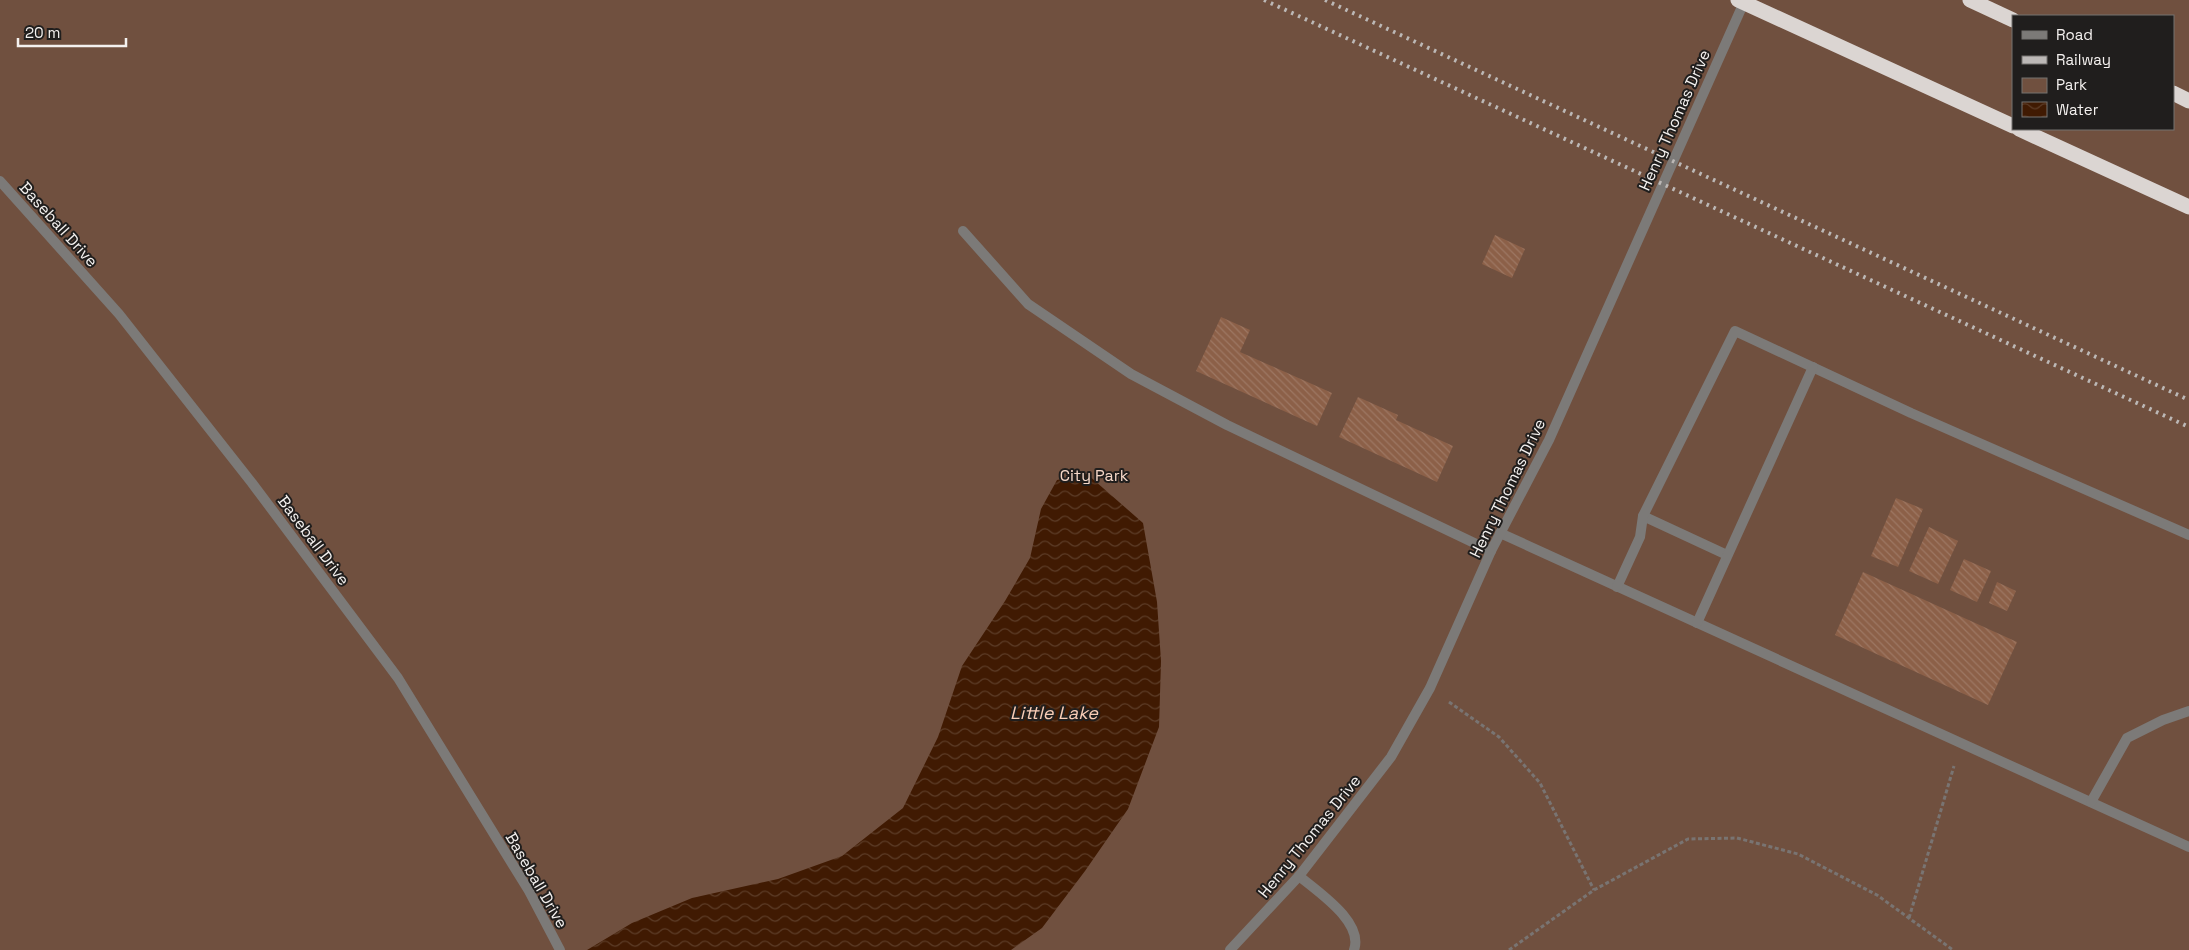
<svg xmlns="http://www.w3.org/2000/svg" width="2189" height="950" font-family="'Space Grotesk',sans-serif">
  <defs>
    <pattern id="water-waves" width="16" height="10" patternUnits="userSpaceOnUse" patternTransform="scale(1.25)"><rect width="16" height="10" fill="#401a02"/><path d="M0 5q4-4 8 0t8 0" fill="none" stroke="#5c3c27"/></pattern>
    <pattern id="building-back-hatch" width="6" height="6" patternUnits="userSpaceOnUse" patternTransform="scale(1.25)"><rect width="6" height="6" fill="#8c6048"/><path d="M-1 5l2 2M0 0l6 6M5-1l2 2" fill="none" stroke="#9d7763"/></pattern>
  </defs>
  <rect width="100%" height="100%" fill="#3b3634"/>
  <path fill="#70503f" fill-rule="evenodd" d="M0 0H2189V950H0ZM2013 16H2173V129H2013Z"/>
  <polygon fill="url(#water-waves)" points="1087,474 1143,523 1157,602 1161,661 1159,727 1128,809 1085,871 1042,928 1011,950 587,950 632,923 692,898 778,879 842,856 903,808 938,737 962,666 1005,601 1030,558 1041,509 1057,480"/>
  <g fill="url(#building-back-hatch)">
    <polygon points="1495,235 1525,249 1512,278 1482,264"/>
    <polygon points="1221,317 1250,330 1240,352 1332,393 1317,426 1196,371"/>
    <polygon points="1358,397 1398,415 1396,420 1453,446 1437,482 1339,437"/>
    <polygon points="1896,498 1923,509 1898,567 1871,556"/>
    <polygon points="1929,527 1958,541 1938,584 1909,571"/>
    <polygon points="1964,559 1991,571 1977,602 1950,590"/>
    <polygon points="1863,572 2017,642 1988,705 1835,635"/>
    <polygon points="1997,582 2016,591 2007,611 1989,603"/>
  </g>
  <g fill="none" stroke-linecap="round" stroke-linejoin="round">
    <g stroke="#797472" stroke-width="3" stroke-dasharray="4 2.5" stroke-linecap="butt">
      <polyline points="1449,702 1499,737 1540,783 1594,890"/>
      <polyline points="1909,918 1954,766"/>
      <polyline points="1509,950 1594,890 1688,839 1737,838 1798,854 1877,895 1953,950"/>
    </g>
    <g stroke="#7c7a78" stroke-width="10">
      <polyline points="963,231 1028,304 1131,374 1227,425 1491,551"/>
      <polyline points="1643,516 1727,555"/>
      <polyline points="1500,533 2189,847"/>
      <polyline points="1617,587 1640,537 1643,516 1735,331 1911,413 2189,535"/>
      <polyline points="1697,623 1813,367"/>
      <polyline points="2091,802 2127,738 2163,720 2189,711"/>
      <path d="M1299 876C1318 892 1364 922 1354 950"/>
    </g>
    <g stroke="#7c7a78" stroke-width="10">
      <polyline points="0,181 119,314 252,483 398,678 529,891 560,950"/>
      <polyline points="1230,950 1299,876 1391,757 1430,688 1491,551 1549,440 1745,0"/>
    </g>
    <g stroke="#dbd5d2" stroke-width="15">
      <polyline points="1970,0 2013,20"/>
      <polyline points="2173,93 2189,101"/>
      <polyline points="2019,129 2189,207"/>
    </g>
    <g stroke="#bcb8b6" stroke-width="4" stroke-dasharray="2.5 5" stroke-linecap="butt">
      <polyline points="1264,0 2189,427"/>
      <polyline points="1325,0 2189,400"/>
    </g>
    <polyline stroke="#dbd5d2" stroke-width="15" points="1738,0 2013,126"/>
  </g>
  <g text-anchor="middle" stroke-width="4" stroke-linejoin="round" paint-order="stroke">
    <g font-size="16" fill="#f4f1ef" stroke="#201e1d">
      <text transform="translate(1674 120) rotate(-66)" y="6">Henry Thomas Drive</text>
      <text transform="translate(59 224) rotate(48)" y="6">Baseball Drive</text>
      <text transform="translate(1507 488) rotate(-64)" y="6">Henry Thomas Drive</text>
      <text transform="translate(314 540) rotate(53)" y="6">Baseball Drive</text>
      <text transform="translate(1309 836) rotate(-51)" y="6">Henry Thomas Drive</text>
      <text transform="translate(537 880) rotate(60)" y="6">Baseball Drive</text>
    </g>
    <g font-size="16" fill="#f6d8c8" stroke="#201e1d">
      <text x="1094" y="481">City Park</text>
    </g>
    <g font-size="18" font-style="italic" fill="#f9cdb6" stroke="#201e1d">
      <text x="1054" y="719">Little Lake</text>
    </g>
  </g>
  <rect x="2012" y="15" width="162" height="115" fill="#201e1d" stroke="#757271"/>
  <rect x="2022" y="31" width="25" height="8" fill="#7c7a78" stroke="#757271"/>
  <text x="2056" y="40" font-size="15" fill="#f4f1ef">Road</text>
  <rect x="2022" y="56" width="25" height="8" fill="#bcb8b6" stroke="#757271"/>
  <text x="2056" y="65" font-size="15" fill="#f4f1ef">Railway</text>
  <rect x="2022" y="78" width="25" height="15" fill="#70503f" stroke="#757271"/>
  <text x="2056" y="90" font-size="15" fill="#f4f1ef">Park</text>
  <rect x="2022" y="102" width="25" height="15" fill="url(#water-waves)" stroke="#757271"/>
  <text x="2056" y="115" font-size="15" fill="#f4f1ef">Water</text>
  <path d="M18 38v8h108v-8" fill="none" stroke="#f4f1ef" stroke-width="2.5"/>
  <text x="25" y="38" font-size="15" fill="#f4f1ef" stroke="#201e1d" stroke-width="4" paint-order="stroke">20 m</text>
</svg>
